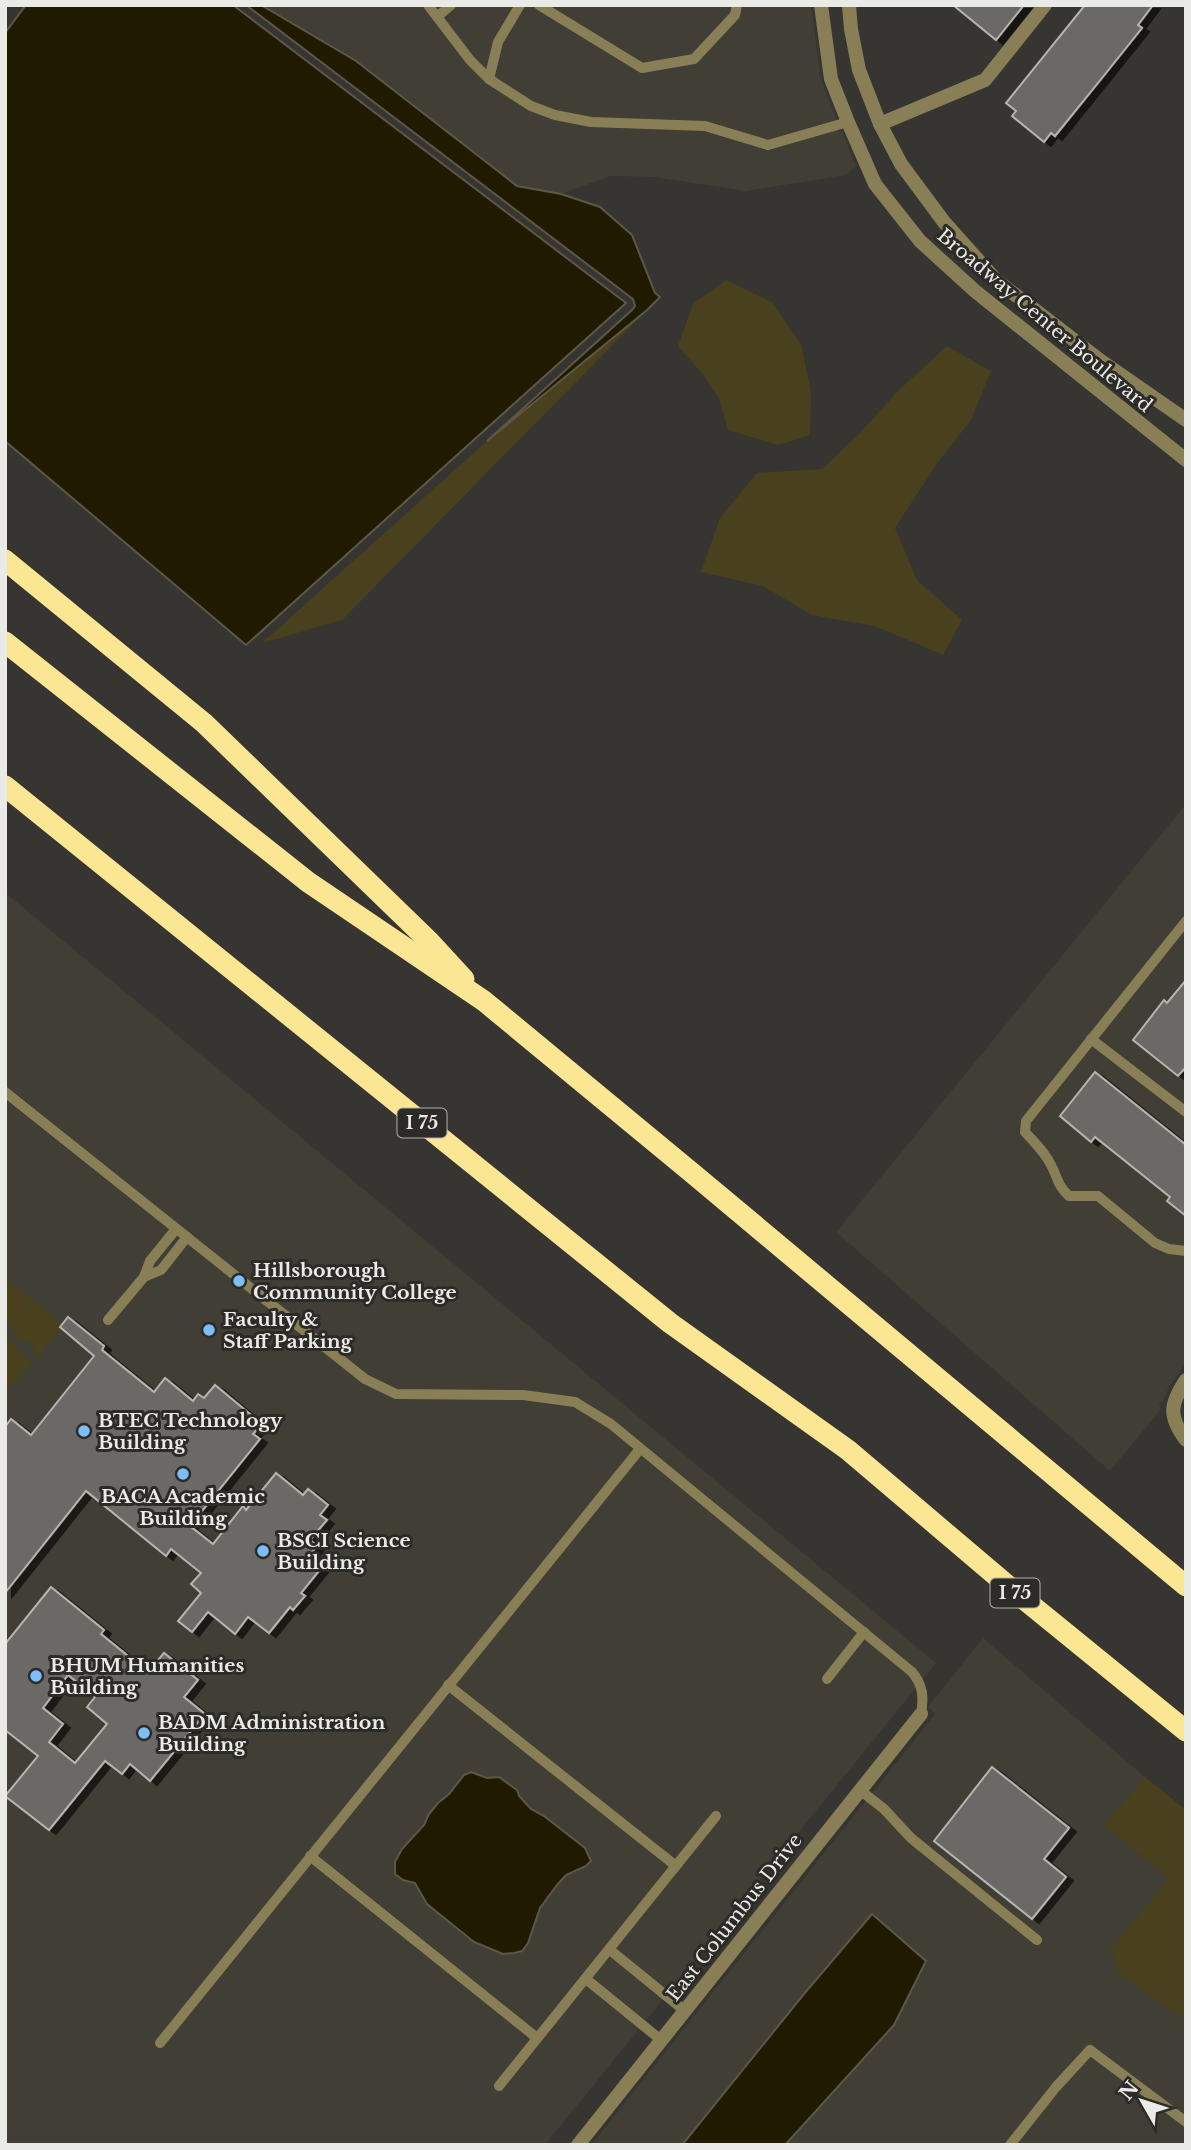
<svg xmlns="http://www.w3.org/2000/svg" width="1191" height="2150" font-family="'Libre Baskerville',serif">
  <defs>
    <filter id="shadow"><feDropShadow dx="7" dy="4" stdDeviation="0" flood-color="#0009"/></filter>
  </defs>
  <rect width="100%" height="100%" fill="#363531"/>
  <g fill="#403e35">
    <polygon points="261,5 811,5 821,79 838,123 838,131 842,131 856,166 846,175 746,191 654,177 611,176 560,194 517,186 356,61"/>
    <polygon points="1186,804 1186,1362 1169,1387 1163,1402 1159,1402 1161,1409 1110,1471 836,1232"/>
    <polygon points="8,895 936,1663 545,2145 5,2145 5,898"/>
    <polygon points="983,1638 1145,1777 1105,1826 1169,1878 1120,1974 1186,2021 1186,2145 785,2145 894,2026 873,1914 804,1994 682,2145 591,2145 935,1714 928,1707"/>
  </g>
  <g fill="#49411d">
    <polygon points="726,280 772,302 801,344 811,392 810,435 778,445 728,430 719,398 706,378 678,346 693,304"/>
    <polygon points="647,310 342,620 262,643 487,441"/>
    <polygon points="947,346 991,371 971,420 938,462 895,528 917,580 962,620 943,655 875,626 812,615 763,586 701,572 720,518 757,473 822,469 859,434 898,391"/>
    <polygon points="5,1279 65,1326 37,1357 33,1354 35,1347 27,1340 19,1342 5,1316"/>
    <polygon points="5,1333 15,1347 32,1362 5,1392"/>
    <polygon points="1145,1777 1186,1810 1186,2021 1119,1974 1111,1949 1169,1878 1104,1826"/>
  </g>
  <g fill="#201a01" stroke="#5d5846" stroke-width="2">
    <polygon points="26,5 233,5 626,303 246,645 5,441 5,33"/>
    <polygon points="246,5 261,5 356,61 517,186 561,194 600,207 632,235 655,293 660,297 647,310 487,441 632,310 635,306 633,299"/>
    <polygon points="471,1772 487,1778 499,1777 517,1790 519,1796 531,1809 544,1816 585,1848 591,1861 586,1866 566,1875 557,1885 540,1908 528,1943 522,1951 514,1953 503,1954 474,1942 427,1904 415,1883 403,1880 395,1874 395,1862 402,1849 424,1825 429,1814 438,1803 449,1794 464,1775"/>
    <polygon points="872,1914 926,1961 894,2025 785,2145 682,2145 804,1994"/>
  </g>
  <g fill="#6a6965" stroke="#b5b4af" stroke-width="2" fill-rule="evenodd" filter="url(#shadow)">
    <polygon points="953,5 1024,5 996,40"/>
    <polygon points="1085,5 1153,5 1138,25 1142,28 1102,78 1055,136 1051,133 1044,142 1012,116 1016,111 1006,103"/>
    <polygon points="1186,980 1186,1067 1178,1076 1133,1040 1164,1000 1167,1003"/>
    <polygon points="1095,1072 1186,1145 1186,1216 1167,1201 1170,1197 1095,1137 1091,1142 1060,1116"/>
    <polygon points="68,1317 104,1346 102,1350 154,1392 165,1378 193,1401 198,1394 204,1398 215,1385 262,1424 253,1434 260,1439 190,1526 213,1544 243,1506 246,1510 276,1473 303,1495 308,1489 328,1505 320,1515 327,1520 310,1540 317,1546 309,1556 323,1566 301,1593 305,1596 293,1610 290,1607 269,1633 248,1617 235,1634 208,1612 192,1632 178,1621 201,1593 191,1584 201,1573 171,1549 166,1556 86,1491 5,1593 5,1427 11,1419 31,1435 94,1356 60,1327"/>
    <path d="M51 1587 104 1630 101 1634 148 1672 164 1653 198 1680 184 1697 205 1714 150 1781 130 1764 122 1774 105 1761 49 1830 5 1796 38 1756 5 1730V1644ZM68 1675 95 1697 87 1707 107 1724 75 1763 49 1742 63 1724 43 1708Z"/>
    <polygon points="992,1767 1069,1828 1044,1859 1066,1877 1032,1919 934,1841"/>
  </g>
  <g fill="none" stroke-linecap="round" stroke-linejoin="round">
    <g stroke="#897f56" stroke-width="10">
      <polyline points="428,5 470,60 489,79 531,106 555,115 591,122 705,126 768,145 848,122"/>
      <polyline points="539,5 642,68 694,59 735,15 737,5"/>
      <polyline points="437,17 451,5"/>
      <polyline points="489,79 498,42 520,5"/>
      <path d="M1186 921 1026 1121 1025 1132C1035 1143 1045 1152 1051 1165 1058 1178 1057 1185 1069 1196H1098L1155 1243 1169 1249 1186 1251"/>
      <polyline points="1091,1039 1186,1112"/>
      <path d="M5 1092 365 1379 396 1394 523 1395 575 1402 611 1424 912 1672C923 1685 924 1697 921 1714"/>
      <polyline points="176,1229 150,1261 144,1277 161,1270 187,1237"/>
      <polyline points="108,1320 144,1277"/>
      <polyline points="827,1679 864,1632"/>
      <polyline points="448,1685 676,1866"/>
      <polyline points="860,1790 884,1809 911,1838 1037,1940"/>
      <polyline points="310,1856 537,2038"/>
      <polyline points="610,1950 685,2011"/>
      <polyline points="586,1979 661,2040"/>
      <polyline points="160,2043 640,1449"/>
      <polyline points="499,2086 716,1816"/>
      <polyline points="1010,2145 1056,2087 1090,2050 1186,2122"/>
    </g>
    <g stroke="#897f56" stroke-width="14">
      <polyline points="880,124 985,80 1045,5"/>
      <path d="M1186 1380C1170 1404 1168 1416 1186 1440"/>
      <polyline points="578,2145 921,1714"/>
    </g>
    <g stroke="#897f56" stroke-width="14">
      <polyline points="821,5 831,79 848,122 875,184 920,241 975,291 1186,460"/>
      <polyline points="849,5 851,29 859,70 880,124 901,164 944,222 996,280 1101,361 1186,420"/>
    </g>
    <g stroke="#fae693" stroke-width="21">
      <polyline points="5,560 204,723 430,942 464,979"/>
      <polyline points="5,642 308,882 484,1001 691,1172 1186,1586"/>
      <polyline points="5,786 670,1323 848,1450 1014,1591 1186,1731"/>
    </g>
  </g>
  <g fill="#7bbef9" stroke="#2c2b28" stroke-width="2.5">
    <circle cx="239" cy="1281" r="7"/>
    <circle cx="209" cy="1330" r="7"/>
    <circle cx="84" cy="1431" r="7"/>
    <circle cx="183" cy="1474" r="7"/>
    <circle cx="263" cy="1551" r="7"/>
    <circle cx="36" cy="1676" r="7"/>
    <circle cx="144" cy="1733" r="7"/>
  </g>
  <g text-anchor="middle" stroke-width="6" stroke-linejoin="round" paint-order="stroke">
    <g fill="#2c2b28" stroke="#b1b1ae" stroke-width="2">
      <rect x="397.5" y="1108.5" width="49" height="29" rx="5"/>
      <rect x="990.5" y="1578.5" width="49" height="29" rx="5"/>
    </g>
    <g font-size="18" font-weight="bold" fill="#eaeae7">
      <text x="422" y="1129">I 75</text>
      <text x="1015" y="1599">I 75</text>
    </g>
    <g font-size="19" fill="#eaeae7" stroke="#2c2b28">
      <text transform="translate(1045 320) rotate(40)" y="7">Broadway Center Boulevard</text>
      <text transform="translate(734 1917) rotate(-52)" y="7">East Columbus Drive</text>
    </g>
    <g font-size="19" font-weight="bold" fill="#eaeae7" stroke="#2c2b28" text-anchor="start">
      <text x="253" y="1277">Hillsborough<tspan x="253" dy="22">Community College</tspan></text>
      <text x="223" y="1326">Faculty &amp;<tspan x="223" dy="22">Staff Parking</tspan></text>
      <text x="98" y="1427">BTEC Technology<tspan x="98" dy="22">Building</tspan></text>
      <text x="183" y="1503" text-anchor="middle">BACA Academic<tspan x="183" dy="22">Building</tspan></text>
      <text x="277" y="1547">BSCI Science<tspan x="277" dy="22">Building</tspan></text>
      <text x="50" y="1672">BHUM Humanities<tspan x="50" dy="22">Building</tspan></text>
      <text x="158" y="1729">BADM Administration<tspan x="158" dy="22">Building</tspan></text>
    </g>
  </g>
  <rect width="1191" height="2150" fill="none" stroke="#eaeae7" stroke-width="14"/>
  <g transform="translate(1142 2101) rotate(309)" stroke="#2c2b28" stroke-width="5" paint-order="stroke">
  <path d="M0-5L12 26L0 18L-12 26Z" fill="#eaeae7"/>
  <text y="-10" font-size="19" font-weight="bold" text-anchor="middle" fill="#eaeae7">N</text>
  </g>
</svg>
